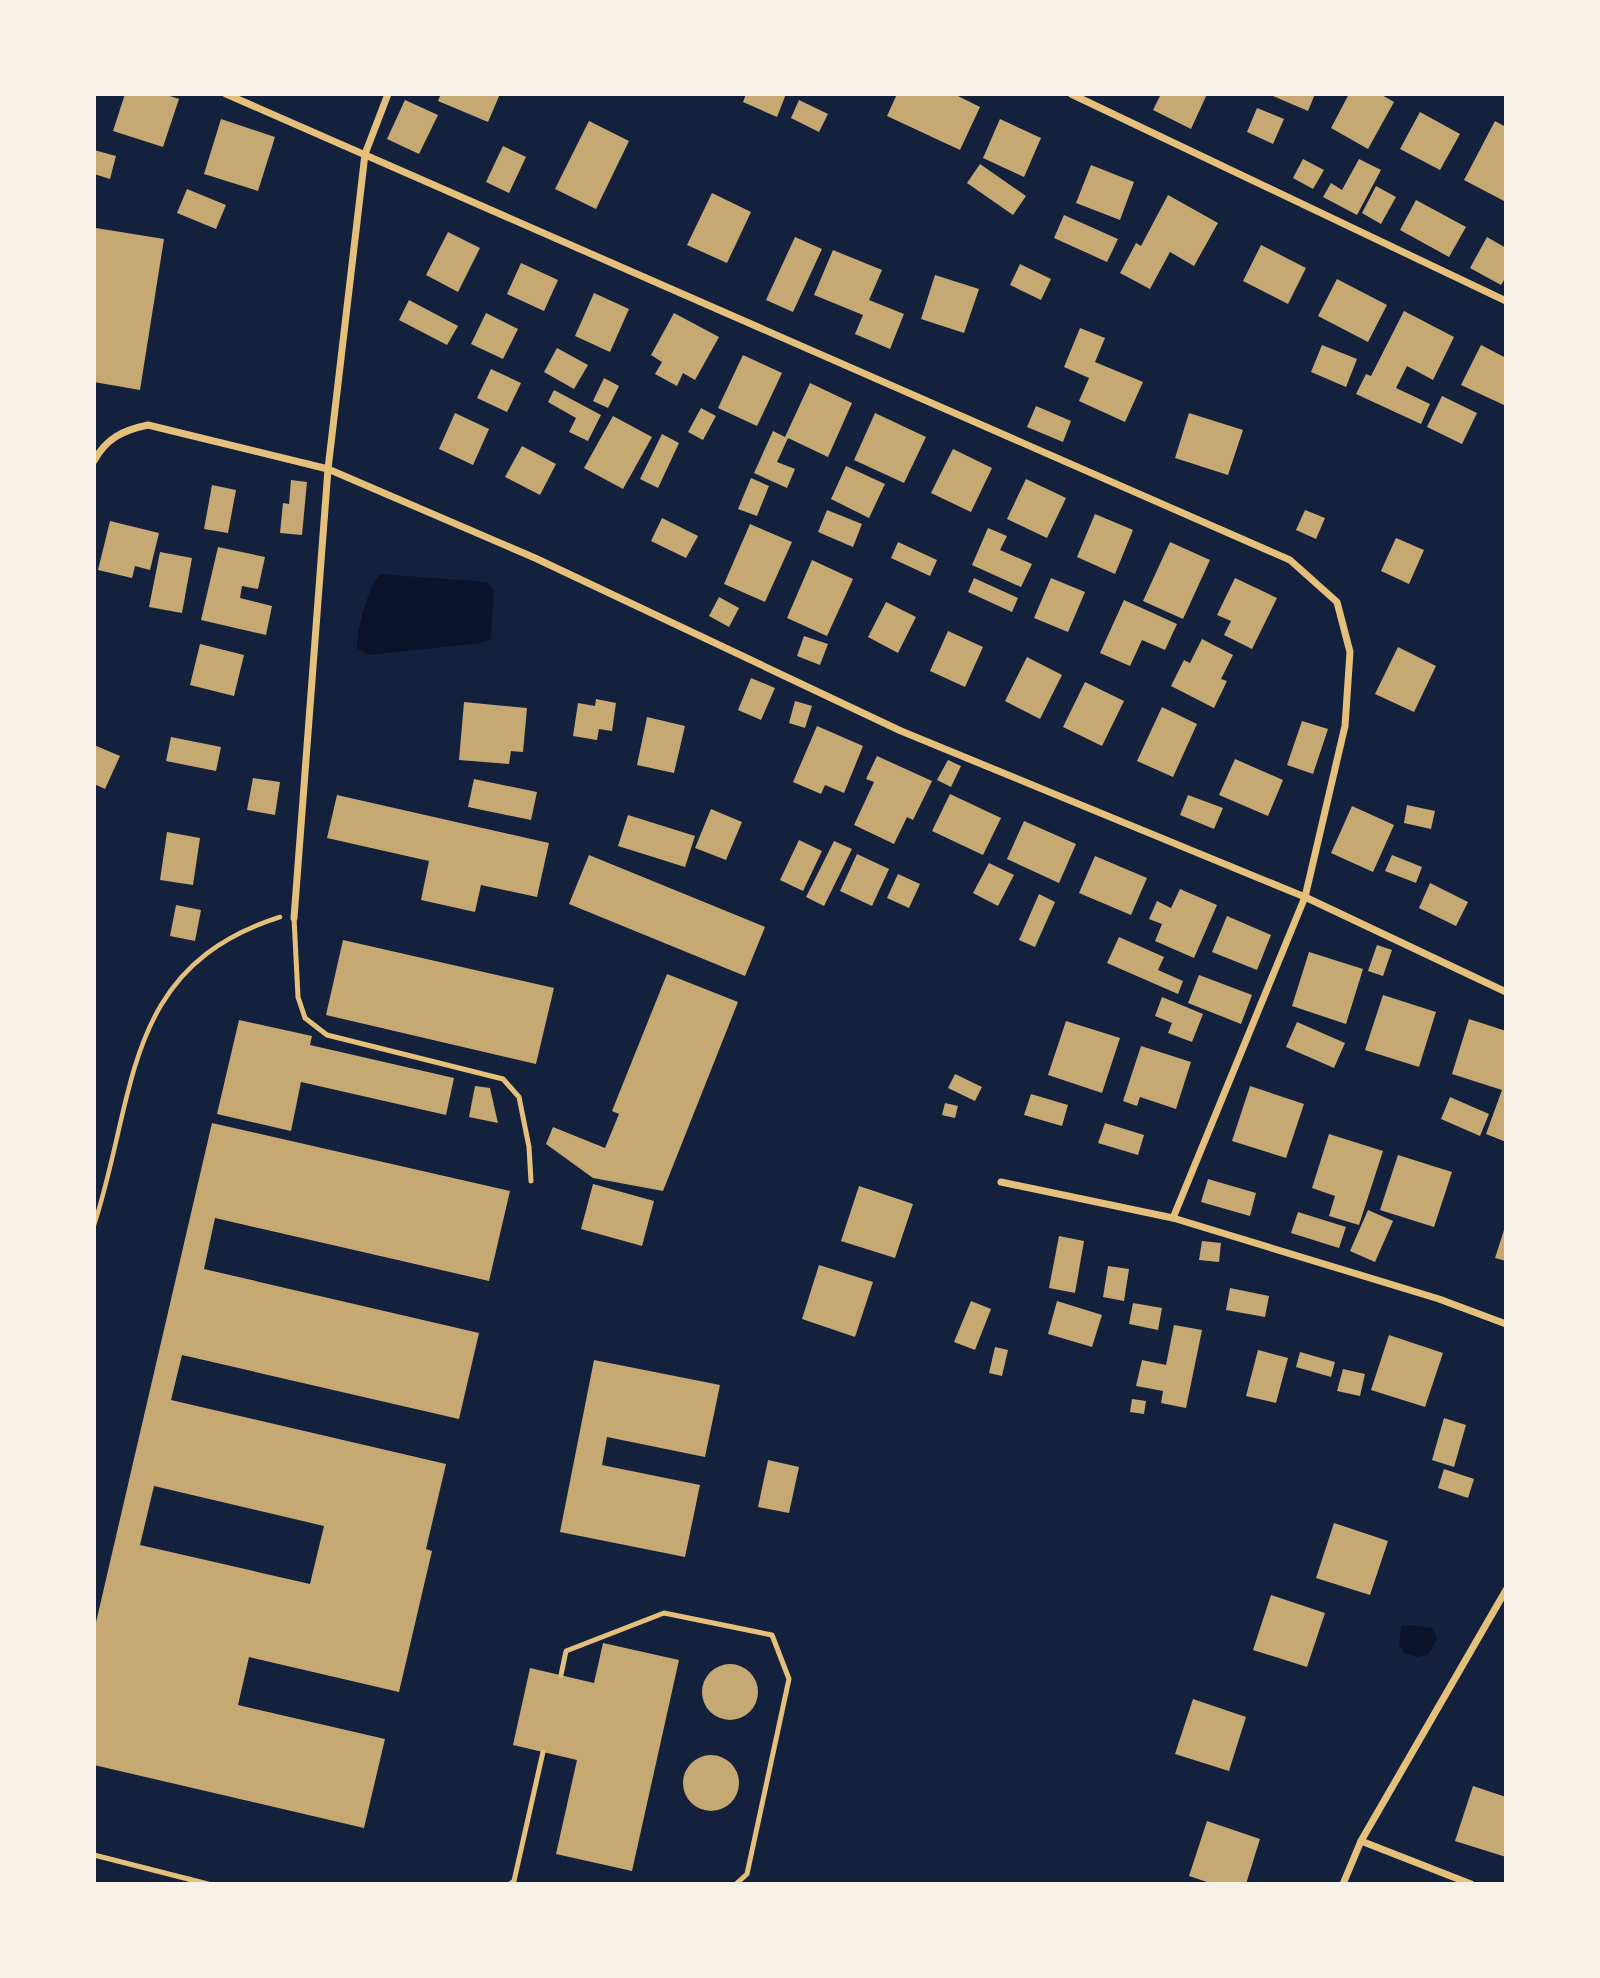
<svg xmlns="http://www.w3.org/2000/svg" width="1600" height="1978" font-family="'Sofia Sans Condensed',sans-serif">
  <rect width="100%" height="100%" fill="#14213d"/>
  <g fill="#0b132b">
    <path d="M380 574 487 582 494 591 491 639 481 643 368 655 357 648C356 631 369 585 380 574Z"/>
    <polygon points="1409,1625 1432,1628 1437,1638 1428,1655 1416,1657 1404,1653 1399,1644 1401,1626"/>
  </g>
  <g fill="#c6a872" fill-rule="evenodd">
    <polygon points="125,94 164,94 179,99 163,147 113,131"/>
    <polygon points="441,94 500,94 488,122 438,101"/>
    <polygon points="746,94 786,94 777,117 743,102"/>
    <polygon points="897,94 954,94 980,107 960,150 887,116"/>
    <polygon points="1161,94 1207,94 1191,129 1153,110"/>
    <polygon points="1268,94 1315,94 1308,111"/>
    <polygon points="1349,94 1380,94 1394,102 1368,149 1331,128"/>
    <polygon points="405,100 438,115 419,154 387,139"/>
    <polygon points="799,100 828,114 819,132 791,118"/>
    <polygon points="1257,108 1284,119 1273,144 1247,132"/>
    <polygon points="1420,112 1460,134 1440,170 1400,149"/>
    <polygon points="221,119 275,137 258,191 204,174"/>
    <polygon points="1000,119 1041,138 1024,177 983,158"/>
    <polygon points="589,121 629,141 596,209 555,189"/>
    <polygon points="1495,121 1506,127 1506,202 1464,180"/>
    <polygon points="503,146 526,157 509,193 486,182"/>
    <polygon points="94,150 116,156 110,179 94,174"/>
    <polygon points="1303,159 1324,170 1313,189 1293,178"/>
    <polygon points="1359,159 1381,170 1357,215 1323,197 1331,183 1342,190"/>
    <polygon points="980,164 1026,196 1013,215 967,183"/>
    <polygon points="1091,165 1134,182 1120,220 1076,203"/>
    <polygon points="1376,186 1396,197 1381,224 1362,213"/>
    <polygon points="187,189 226,205 216,229 177,213"/>
    <polygon points="712,193 751,212 727,263 687,245"/>
    <polygon points="1168,195 1218,223 1194,266 1170,252 1150,289 1120,273 1136,243 1141,246"/>
    <polygon points="1416,200 1466,227 1449,257 1400,230"/>
    <polygon points="1064,215 1118,239 1107,262 1054,238"/>
    <polygon points="96,228 164,239 140,390 94,382"/>
    <polygon points="448,232 480,248 458,292 426,275"/>
    <polygon points="795,237 822,249 793,312 766,300"/>
    <polygon points="1487,237 1506,248 1506,277 1501,285 1470,268"/>
    <polygon points="1261,245 1306,268 1288,304 1243,281"/>
    <polygon points="833,250 882,270 869,300 904,314 890,349 855,334 863,315 814,295"/>
    <polygon points="521,263 558,280 544,311 507,294"/>
    <polygon points="1020,264 1051,279 1041,300 1010,285"/>
    <polygon points="935,275 979,289 964,333 921,319"/>
    <polygon points="1337,279 1387,305 1368,342 1318,316"/>
    <polygon points="594,293 629,309 610,352 575,336"/>
    <polygon points="409,300 458,326 447,345 399,320"/>
    <polygon points="1404,311 1454,337 1433,380 1407,366 1396,388 1430,404 1421,424 1356,394 1366,374 1371,376"/>
    <polygon points="486,313 518,329 503,359 471,344"/>
    <polygon points="674,313 719,337 695,380 683,373 677,386 655,374 662,362 651,355"/>
    <polygon points="1080,328 1105,338 1095,362 1143,382 1125,422 1079,401 1089,378 1064,367"/>
    <polygon points="1322,345 1357,359 1346,387 1311,372"/>
    <polygon points="1481,345 1506,358 1506,406 1461,385"/>
    <polygon points="557,348 588,365 574,389 544,372"/>
    <polygon points="743,355 782,373 757,426 718,408"/>
    <polygon points="491,369 521,383 507,412 477,398"/>
    <polygon points="604,378 619,386 608,408 593,401"/>
    <polygon points="810,383 852,403 828,457 788,438 777,462 795,469 787,488 754,473 773,431 785,437"/>
    <polygon points="554,390 601,415 588,441 569,432 576,418 548,402"/>
    <polygon points="1442,396 1477,413 1462,444 1427,427"/>
    <polygon points="1036,406 1071,421 1063,442 1027,427"/>
    <polygon points="701,408 716,416 703,440 688,432"/>
    <polygon points="455,413 489,429 473,465 439,449"/>
    <polygon points="875,413 926,437 904,483 854,460"/>
    <polygon points="1189,413 1243,430 1228,475 1175,458"/>
    <polygon points="613,416 652,437 623,489 584,468"/>
    <polygon points="662,434 679,443 658,488 640,479"/>
    <polygon points="522,446 556,464 540,495 505,477"/>
    <polygon points="953,449 992,468 971,512 931,493"/>
    <polygon points="846,466 885,484 869,518 831,499"/>
    <polygon points="751,478 769,486 757,516 738,509"/>
    <polygon points="1026,479 1066,498 1047,538 1007,519"/>
    <polygon points="291,480 307,482 302,535 280,533 283,503 289,504"/>
    <polygon points="212,485 236,490 228,533 204,529"/>
    <polygon points="827,510 862,524 853,547 818,532"/>
    <polygon points="1305,510 1325,518 1316,539 1296,530"/>
    <polygon points="1095,514 1133,530 1115,574 1077,557"/>
    <polygon points="662,518 698,536 686,558 651,541"/>
    <polygon points="110,521 159,533 150,570 135,566 132,578 98,570"/>
    <polygon points="750,524 792,542 765,602 724,584"/>
    <polygon points="988,528 1007,536 1000,550 1032,564 1021,587 972,565"/>
    <polygon points="1396,538 1424,550 1409,584 1381,571"/>
    <polygon points="898,542 937,560 930,576 891,558"/>
    <polygon points="1170,542 1210,560 1183,619 1143,601"/>
    <polygon points="218,547 265,557 258,589 242,586 240,598 272,606 266,635 201,620"/>
    <polygon points="160,552 192,558 182,613 149,607"/>
    <polygon points="812,560 853,579 827,636 787,618"/>
    <polygon points="974,578 1018,598 1012,612 968,592"/>
    <polygon points="1051,578 1085,592 1068,632 1034,618"/>
    <polygon points="1235,578 1277,598 1252,649 1224,635 1231,621 1217,615"/>
    <polygon points="719,597 739,608 729,627 709,616"/>
    <polygon points="1124,600 1177,624 1165,650 1142,640 1130,666 1100,653"/>
    <polygon points="886,602 916,617 898,653 868,637"/>
    <polygon points="948,631 983,647 965,687 930,671"/>
    <polygon points="804,636 828,644 820,665 797,656"/>
    <polygon points="1202,639 1233,655 1221,679 1227,681 1214,708 1171,686 1184,660 1190,663"/>
    <polygon points="200,644 244,655 234,696 190,685"/>
    <polygon points="1398,647 1436,666 1414,712 1375,694"/>
    <polygon points="1027,657 1062,675 1040,719 1005,701"/>
    <polygon points="751,678 775,688 761,720 738,710"/>
    <polygon points="1085,682 1124,701 1102,746 1063,727"/>
    <polygon points="596,699 616,703 612,731 599,729 597,740 573,736 578,703 595,706"/>
    <polygon points="795,701 812,706 805,728 789,723"/>
    <polygon points="464,702 527,708 523,752 511,751 509,764 459,760"/>
    <polygon points="1162,707 1197,724 1173,777 1137,761"/>
    <polygon points="647,717 685,726 674,773 637,765"/>
    <polygon points="1302,721 1328,729 1313,774 1287,765"/>
    <polygon points="817,726 863,746 844,793 825,785 821,794 793,782"/>
    <polygon points="171,737 221,747 216,771 166,761"/>
    <polygon points="94,745 120,756 105,789 94,784"/>
    <polygon points="877,756 932,781 913,820 907,817 894,844 854,825 874,782 866,779"/>
    <polygon points="1235,759 1283,780 1268,816 1219,795"/>
    <polygon points="948,760 961,766 951,787 937,780"/>
    <polygon points="253,778 280,782 275,815 247,810"/>
    <polygon points="474,779 537,792 531,820 468,807"/>
    <polygon points="950,794 1001,818 983,855 932,831"/>
    <polygon points="337,795 549,843 537,897 481,885 475,912 421,900 429,861 327,838"/>
    <polygon points="1188,795 1223,808 1214,829 1180,815"/>
    <polygon points="1407,805 1435,811 1431,829 1404,823"/>
    <polygon points="1352,806 1394,825 1373,872 1331,853"/>
    <polygon points="711,809 742,822 726,860 695,848"/>
    <polygon points="628,815 695,836 685,867 618,846"/>
    <polygon points="1024,821 1076,844 1059,883 1007,859"/>
    <polygon points="167,832 200,838 193,885 160,880"/>
    <polygon points="799,840 822,851 803,891 780,880"/>
    <polygon points="834,841 852,849 824,906 806,897"/>
    <polygon points="857,854 889,869 872,906 840,891"/>
    <polygon points="589,855 765,927 745,976 569,904"/>
    <polygon points="1392,855 1422,867 1416,883 1385,871"/>
    <polygon points="1095,856 1147,878 1131,915 1079,893"/>
    <polygon points="989,863 1014,875 998,906 973,893"/>
    <polygon points="898,874 920,884 909,908 887,898"/>
    <polygon points="1430,883 1468,902 1456,926 1419,908"/>
    <polygon points="1180,889 1217,905 1194,958 1155,941 1162,924 1149,919 1157,901 1171,908"/>
    <polygon points="1039,894 1055,902 1035,947 1019,940"/>
    <polygon points="176,905 201,910 195,941 170,936"/>
    <polygon points="1227,916 1271,935 1257,970 1212,952"/>
    <polygon points="1119,937 1164,957 1158,970 1183,981 1178,994 1107,963"/>
    <polygon points="343,940 554,988 536,1064 326,1015"/>
    <polygon points="1377,945 1392,950 1383,976 1368,971"/>
    <polygon points="1309,952 1363,969 1346,1024 1292,1006"/>
    <polygon points="667,974 738,1002 663,1191 593,1178 546,1144 553,1127 605,1148 619,1114 612,1111"/>
    <polygon points="1199,975 1252,995 1241,1024 1188,1003"/>
    <polygon points="1383,995 1436,1012 1419,1067 1365,1050"/>
    <polygon points="1162,997 1203,1014 1192,1042 1168,1033 1172,1023 1155,1016"/>
    <polygon points="1469,1019 1506,1031 1506,1142 1486,1134 1502,1090 1452,1074"/>
    <polygon points="239,1020 312,1036 310,1045 454,1078 446,1115 301,1082 291,1131 217,1114"/>
    <polygon points="1066,1021 1120,1038 1102,1093 1048,1075"/>
    <polygon points="1297,1022 1345,1043 1334,1068 1286,1047"/>
    <polygon points="1141,1046 1191,1062 1176,1109 1140,1097 1137,1106 1123,1101"/>
    <polygon points="955,1074 982,1087 975,1101 948,1088"/>
    <polygon points="475,1086 490,1088 498,1123 469,1117"/>
    <polygon points="1250,1086 1304,1104 1286,1158 1232,1141"/>
    <polygon points="1031,1094 1068,1105 1062,1126 1024,1115"/>
    <polygon points="1450,1097 1489,1114 1480,1136 1441,1119"/>
    <polygon points="945,1103 958,1106 955,1118 942,1115"/>
    <path d="M212 1123 510 1191 489 1281 215 1218 204 1269 479 1333 459 1419 182 1355 171 1400 446 1464 426 1549 432 1551 399 1692 249 1657 238 1705 385 1739 364 1828 94 1765V1631ZM154 1486 324 1526 310 1584 140 1545Z"/>
    <polygon points="1105,1123 1144,1135 1138,1155 1098,1143"/>
    <polygon points="1329,1134 1383,1151 1359,1225 1329,1216 1335,1196 1312,1188"/>
    <polygon points="1398,1155 1452,1172 1434,1227 1380,1210"/>
    <polygon points="1208,1179 1256,1193 1250,1216 1201,1202"/>
    <polygon points="593,1184 654,1201 642,1246 581,1229"/>
    <polygon points="859,1186 913,1204 895,1258 841,1241"/>
    <polygon points="1368,1210 1393,1221 1375,1262 1350,1251"/>
    <polygon points="1298,1212 1346,1227 1339,1248 1291,1233"/>
    <polygon points="1505,1227 1506,1227 1506,1261 1495,1258"/>
    <polygon points="1059,1236 1084,1241 1075,1293 1049,1288"/>
    <polygon points="1202,1241 1221,1243 1219,1262 1199,1260"/>
    <polygon points="819,1265 873,1282 855,1337 802,1319"/>
    <polygon points="1108,1266 1129,1269 1124,1301 1103,1297"/>
    <polygon points="1230,1288 1269,1296 1265,1317 1226,1310"/>
    <polygon points="971,1301 991,1309 975,1350 954,1342"/>
    <polygon points="1057,1301 1102,1315 1092,1347 1048,1334"/>
    <polygon points="1133,1303 1162,1308 1158,1330 1129,1324"/>
    <polygon points="1174,1325 1202,1330 1186,1408 1161,1403 1163,1391 1136,1386 1142,1360 1166,1365"/>
    <polygon points="1389,1335 1443,1353 1425,1407 1371,1390"/>
    <polygon points="995,1347 1008,1350 1002,1376 989,1373"/>
    <polygon points="1258,1350 1288,1358 1276,1403 1246,1396"/>
    <polygon points="1300,1352 1335,1362 1331,1377 1296,1367"/>
    <polygon points="594,1360 720,1385 705,1457 607,1437 602,1465 700,1485 685,1557 560,1532"/>
    <polygon points="1343,1369 1365,1374 1360,1396 1337,1391"/>
    <polygon points="1132,1399 1146,1401 1144,1414 1130,1412"/>
    <polygon points="1444,1418 1466,1425 1454,1467 1432,1460"/>
    <polygon points="768,1460 799,1467 789,1513 758,1507"/>
    <polygon points="1444,1469 1474,1479 1468,1498 1438,1488"/>
    <polygon points="1334,1523 1388,1541 1370,1595 1316,1578"/>
    <polygon points="1271,1595 1325,1613 1307,1667 1253,1650"/>
    <polygon points="603,1643 679,1660 632,1871 556,1854 577,1760 513,1745 530,1668 594,1683"/>
    <circle cx="730" cy="1692" r="28"/>
    <polygon points="1193,1699 1246,1717 1229,1771 1175,1754"/>
    <circle cx="711" cy="1783" r="28"/>
    <polygon points="1473,1786 1506,1797 1506,1857 1455,1841"/>
    <polygon points="1207,1821 1260,1839 1246,1884 1213,1884 1189,1876"/>
  </g>
  <g fill="none" stroke-linecap="round" stroke-linejoin="round">
    <path stroke="#e5c07b" stroke-width="4.5" d="M94 1225C137 1094 122 967 280 917"/>
    <g stroke="#e5c07b" stroke-width="5">
      <polyline points="294,918 298,997 305,1018 327,1035 503,1079 519,1097 529,1147 531,1181"/>
      <polyline points="561,1675 566,1651 664,1613 772,1635 789,1679 747,1874 736,1884"/>
      <polyline points="94,1855 208,1884"/>
      <polyline points="510,1884 514,1881 543,1752"/>
    </g>
    <g stroke="#e5c07b" stroke-width="7">
      <polyline points="226,94 1290,560 1337,602 1350,652 1345,726 1305,897 1173,1218"/>
      <polyline points="1071,94 1506,301"/>
      <path d="M94 461C106 438 124 430 148 425L328 469 535 558 901 731 1305 897 1506 992"/>
      <polyline points="294,918 328,469 365,154 388,94"/>
      <polyline points="1001,1182 1173,1218 1439,1299 1506,1324"/>
      <polyline points="1361,1841 1471,1884"/>
      <polyline points="1343,1884 1361,1841 1506,1590"/>
    </g>
  </g>
  <rect width="1600" height="1978" fill="none" stroke="#f6f1e7" stroke-width="192"/>
</svg>
